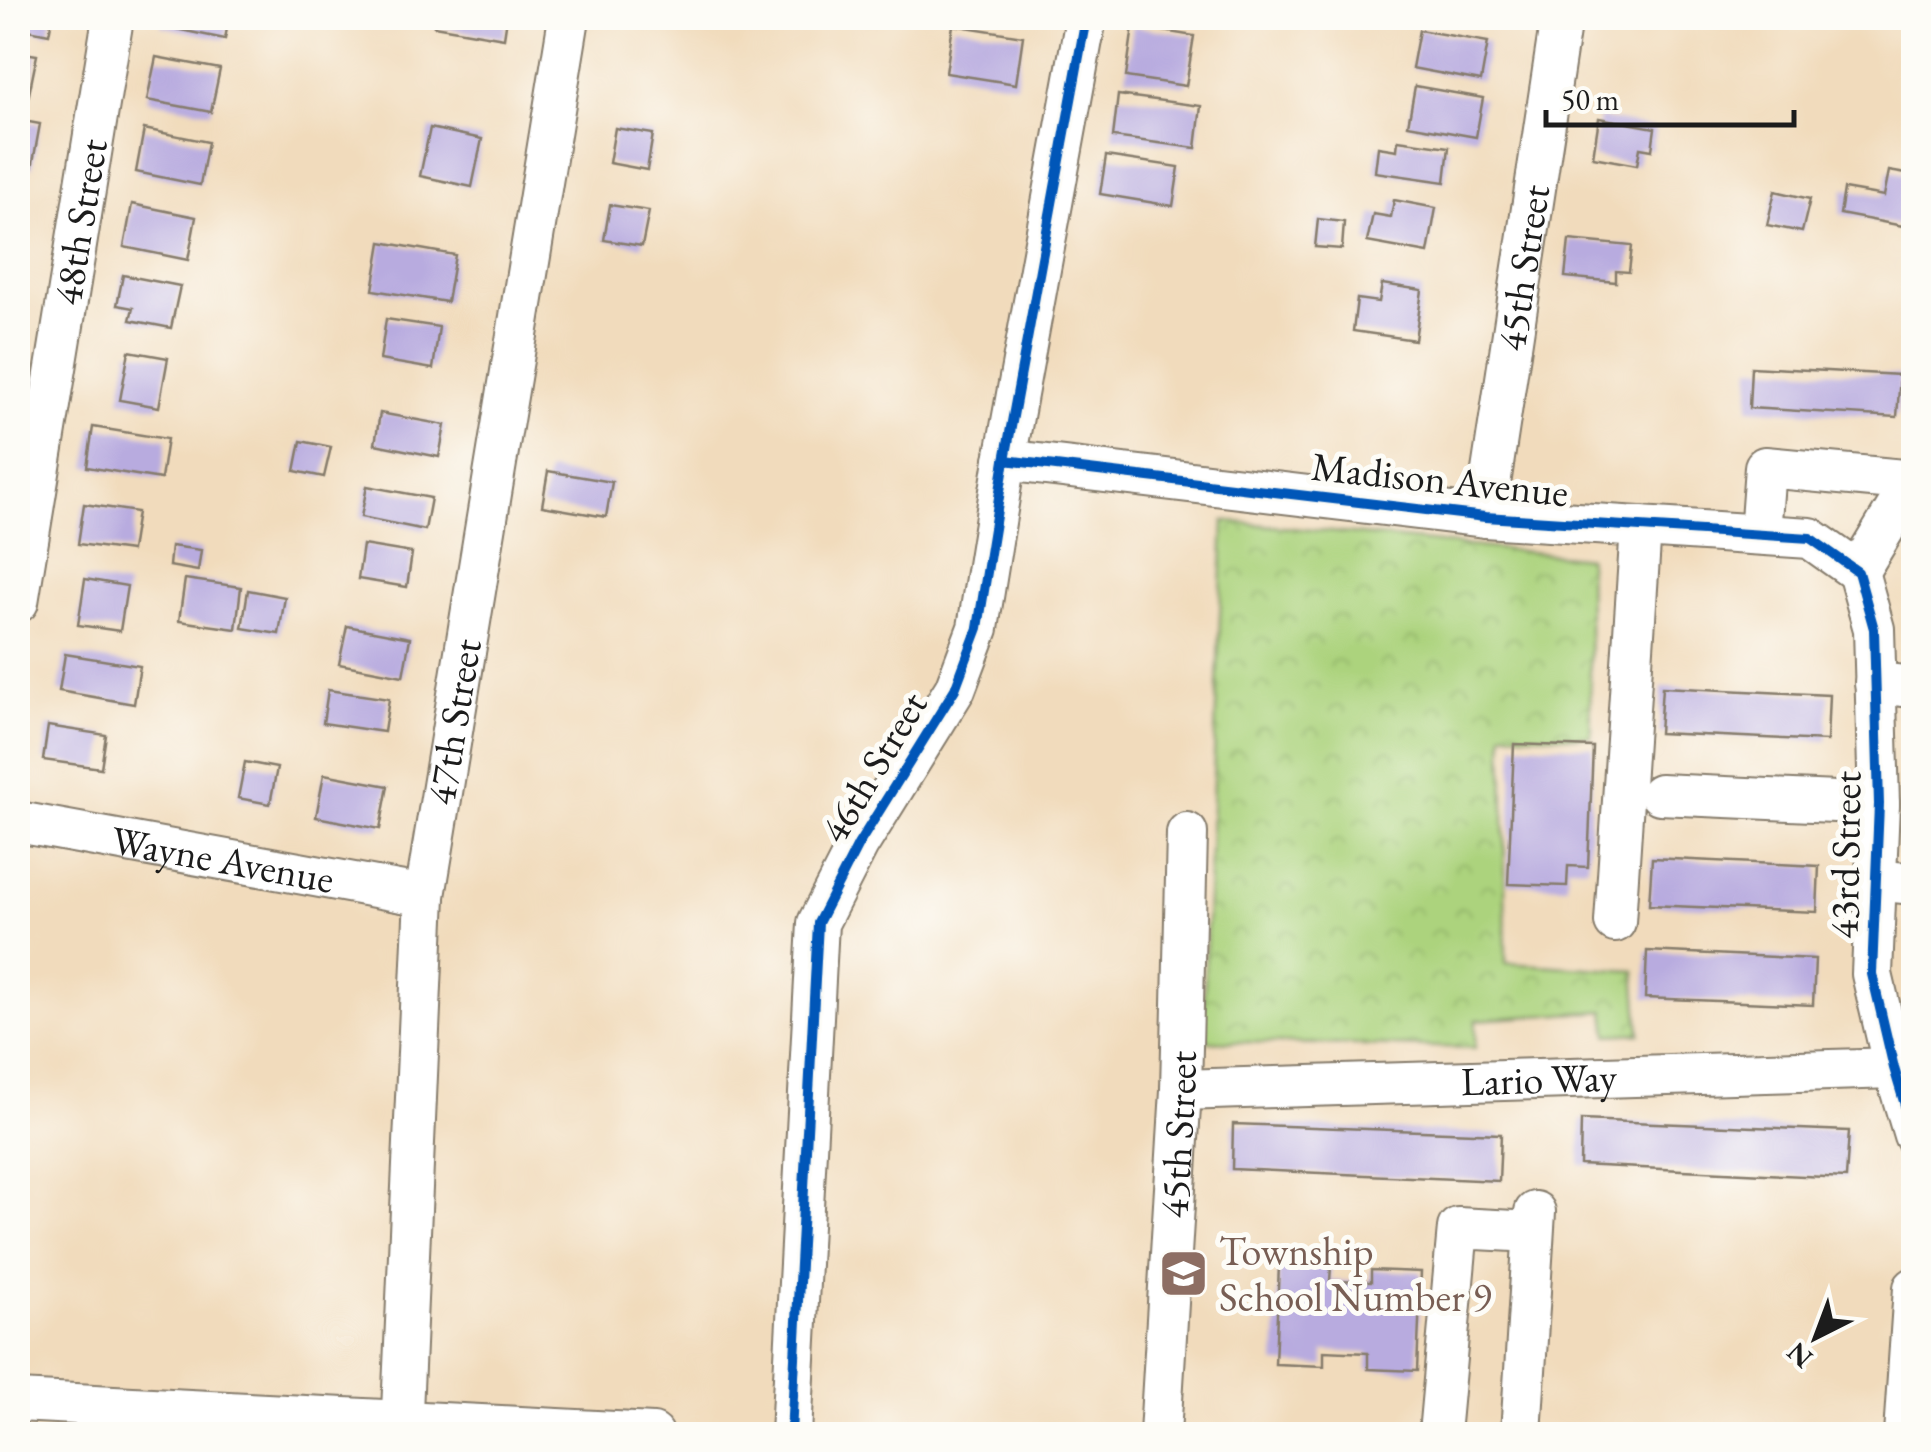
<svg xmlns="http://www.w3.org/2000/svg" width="1931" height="1452" font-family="'EB Garamond',serif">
  <defs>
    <pattern id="park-crowns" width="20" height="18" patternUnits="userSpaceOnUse" patternTransform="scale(2.5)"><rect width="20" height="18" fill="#acd37d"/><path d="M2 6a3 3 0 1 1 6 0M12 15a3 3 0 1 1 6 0" fill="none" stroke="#93b56b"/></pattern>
  </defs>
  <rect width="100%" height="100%" fill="#fdfcf7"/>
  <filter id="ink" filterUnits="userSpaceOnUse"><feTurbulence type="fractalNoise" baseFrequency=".01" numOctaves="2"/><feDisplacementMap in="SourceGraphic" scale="20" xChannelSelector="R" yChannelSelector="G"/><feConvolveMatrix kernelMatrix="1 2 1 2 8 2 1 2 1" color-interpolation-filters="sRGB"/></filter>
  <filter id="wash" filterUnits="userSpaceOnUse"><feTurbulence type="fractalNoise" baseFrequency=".0048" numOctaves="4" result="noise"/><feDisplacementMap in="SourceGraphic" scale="40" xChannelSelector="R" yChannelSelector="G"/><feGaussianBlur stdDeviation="2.25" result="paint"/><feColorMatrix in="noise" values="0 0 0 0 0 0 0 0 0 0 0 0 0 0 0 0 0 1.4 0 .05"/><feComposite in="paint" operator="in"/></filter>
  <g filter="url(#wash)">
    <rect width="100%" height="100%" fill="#f1dbbc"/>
    <polygon fill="url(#park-crowns)" stroke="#64784c" stroke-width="2.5" points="1224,521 1588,558 1591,737 1503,733 1506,963 1635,971 1640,1033 1608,1035 1605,1011 1476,1020 1475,1048 1202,1041"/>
    <g id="blocks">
      <g fill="#b8abdf">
        <polygon points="18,18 52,18 49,34 18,28"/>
        <polygon points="163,18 229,18 225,39 161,26"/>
        <polygon points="436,18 507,18 504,38 434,26"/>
        <polygon points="631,18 675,18 673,27 630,19"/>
        <polygon points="953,25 1023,36 1016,84 946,73"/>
        <polygon points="1133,26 1194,36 1186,86 1126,77"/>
        <polygon points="1419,30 1488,42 1481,81 1412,68"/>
        <polygon points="18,52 37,55 28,99 18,97"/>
        <polygon points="156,57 220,69 211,112 147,100"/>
        <polygon points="1415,86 1483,98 1476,137 1408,125"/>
        <polygon points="1118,95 1201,106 1196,148 1113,137"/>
        <polygon points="1599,118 1655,128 1652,150 1640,148 1637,165 1593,157"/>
        <polygon points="18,120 40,124 32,168 18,165"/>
        <polygon points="430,128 482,139 472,187 420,176"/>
        <polygon points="615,128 653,134 647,170 609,163"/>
        <polygon points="144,129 208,142 200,185 136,172"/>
        <polygon points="1398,140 1449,147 1445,182 1375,172 1378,147 1397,150"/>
        <polygon points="1106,156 1179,167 1173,206 1100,194"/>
        <polygon points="1889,171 1912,175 1903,226 1840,214 1844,189 1884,196"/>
        <polygon points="1775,191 1810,199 1802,232 1767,225"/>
        <polygon points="1394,200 1436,208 1428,253 1367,242 1373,214 1391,217"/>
        <polygon points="132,204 196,217 188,260 124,247"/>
        <polygon points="610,205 649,211 642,246 604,240"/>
        <polygon points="1318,219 1344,222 1342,249 1315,247"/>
        <polygon points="1569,240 1632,246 1629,272 1616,271 1616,282 1565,277"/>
        <polygon points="381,242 455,255 447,302 373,290"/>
        <polygon points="123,275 180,286 171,328 130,320 133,308 117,305"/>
        <polygon points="1382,284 1422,290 1415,340 1353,331 1357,299 1379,302"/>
        <polygon points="386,319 439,327 433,369 380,360"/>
        <polygon points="129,351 168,358 159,407 120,400"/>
        <polygon points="1751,367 1900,375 1897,417 1749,408"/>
        <polygon points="380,413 445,425 439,457 375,444"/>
        <polygon points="93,427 167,439 161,479 87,467"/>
        <polygon points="301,441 331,447 324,477 295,471"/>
        <polygon points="548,471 612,482 606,517 542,506"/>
        <polygon points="367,486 431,498 425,530 361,517"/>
        <polygon points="84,504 137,512 131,551 78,544"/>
        <polygon points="363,545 412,553 407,587 358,579"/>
        <polygon points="171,546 201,550 198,571 169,566"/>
        <polygon points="85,579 127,586 120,631 78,625"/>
        <polygon points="185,579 241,587 236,629 179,621"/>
        <polygon points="248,590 285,597 279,634 242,628"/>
        <polygon points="347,626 410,638 403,676 339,664"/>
        <polygon points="65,654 140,666 134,704 59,691"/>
        <polygon points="1662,687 1829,695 1827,741 1659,733"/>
        <polygon points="328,690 389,699 384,732 323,723"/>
        <polygon points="48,726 106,735 101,768 43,760"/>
        <polygon points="1514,744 1593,747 1588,867 1568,866 1567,886 1508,884"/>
        <polygon points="245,762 277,768 270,804 238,798"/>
        <polygon points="324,774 388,786 380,829 316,817"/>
        <polygon points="1652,858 1819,866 1817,912 1649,905"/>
        <polygon points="1647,951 1815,959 1813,1005 1645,998"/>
        <polygon points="1581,1120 1849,1131 1846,1178 1580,1165"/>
        <polygon points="1233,1124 1501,1134 1499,1181 1232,1169"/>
        <polygon points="1279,1264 1331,1266 1330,1281 1371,1282 1371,1270 1421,1272 1417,1371 1368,1369 1368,1353 1324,1351 1324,1366 1275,1364"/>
      </g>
    </g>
  </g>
  <g filter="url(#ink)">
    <use href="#blocks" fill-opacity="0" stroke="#867c6c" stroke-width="2.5"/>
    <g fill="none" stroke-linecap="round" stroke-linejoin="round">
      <defs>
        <g id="minor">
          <polyline points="1005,460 1485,517 1810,538 1858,572"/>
          <path id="s1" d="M1485 517 1561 18"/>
          <polyline points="1760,534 1765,467 1914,481"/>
          <polyline points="1858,572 1874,629 1879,804 1872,974 1894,1068 1914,1135"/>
          <polyline points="1858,572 1913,481"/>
          <path id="s2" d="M18 602 113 18"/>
          <polyline points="1875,683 1914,687"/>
          <polyline points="1660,794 1879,804"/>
          <path id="s3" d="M18 822 425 896"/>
          <polyline points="1875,880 1914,884"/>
          <polyline points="1615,922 1641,527"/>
          <path id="s4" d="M1181 1090 1894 1068"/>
          <polyline points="18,1401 653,1434"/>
          <path id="s5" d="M401 1434 425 896 569 18"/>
          <polyline points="791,1434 818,923 858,845 955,689 978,628 1005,460 1086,18"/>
          <path id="s6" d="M1160 1434 1181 1090 1187 833"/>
          <polyline points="1439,1434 1458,1228 1533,1232"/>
          <polyline points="1521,1434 1535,1212"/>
          <polyline points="1904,1434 1914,1288"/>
        </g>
      </defs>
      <use href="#minor" stroke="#867c6c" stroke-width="44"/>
      <use href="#minor" stroke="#fff" stroke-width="40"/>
      <defs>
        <g id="cycleway">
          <polyline points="1005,460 1485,517 1810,538 1858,572 1874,629 1879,804 1872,974 1894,1068 1914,1135"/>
          <polyline points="791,1434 818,923 858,845 955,689 978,628 1005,460 1086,18"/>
        </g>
      </defs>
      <use href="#cycleway" stroke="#fdfcf7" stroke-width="16"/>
      <use href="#cycleway" stroke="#0057b8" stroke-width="10"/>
    </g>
  </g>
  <defs>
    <symbol id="school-square" viewBox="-11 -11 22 22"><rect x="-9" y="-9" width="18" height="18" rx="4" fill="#8d6e63" stroke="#fdfcf7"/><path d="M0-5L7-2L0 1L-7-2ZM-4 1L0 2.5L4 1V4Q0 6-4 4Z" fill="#fff"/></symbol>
  </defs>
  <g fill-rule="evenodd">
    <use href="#school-square" x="1156" y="1246" width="55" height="55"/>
  </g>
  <g text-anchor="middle" stroke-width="10" stroke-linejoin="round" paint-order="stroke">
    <g font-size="40" fill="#1c1c1c" stroke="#fdfcf7">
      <text dy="14" stroke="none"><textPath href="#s2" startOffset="385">48th Street</textPath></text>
      <text dy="14" stroke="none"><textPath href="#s1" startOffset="252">45th Street</textPath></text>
      <text transform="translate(1440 479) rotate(6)" y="14">Madison Avenue</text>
      <text dy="14" stroke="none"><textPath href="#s5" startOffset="715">47th Street</textPath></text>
      <text transform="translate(873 767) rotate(-59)" y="14">46th Street</text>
      <text transform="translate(1845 855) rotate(-89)" y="14">43rd Street</text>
      <text dy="14" stroke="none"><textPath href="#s3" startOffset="208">Wayne Avenue</textPath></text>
      <text dy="14" stroke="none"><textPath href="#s4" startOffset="358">Lario Way</textPath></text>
      <text dy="14" stroke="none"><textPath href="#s6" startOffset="300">45th Street</textPath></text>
    </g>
    <g font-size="40" fill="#785e54" stroke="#fdfcf7" text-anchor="start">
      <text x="1219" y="1265">Township<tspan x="1219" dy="46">School Number 9</tspan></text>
    </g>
  </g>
  <rect width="1931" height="1452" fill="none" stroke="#fdfcf7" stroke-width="60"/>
  <g transform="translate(1816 1337) rotate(222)" stroke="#fdfcf7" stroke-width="8" paint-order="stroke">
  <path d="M0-8L18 38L0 25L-18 38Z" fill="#1c1c1c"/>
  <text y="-15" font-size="28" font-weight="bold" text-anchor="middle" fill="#1c1c1c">N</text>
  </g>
  <path d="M1546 110v15h248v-15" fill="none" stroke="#1c1c1c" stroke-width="5"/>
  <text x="1561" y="110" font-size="30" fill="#1c1c1c" stroke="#fdfcf7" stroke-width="8" paint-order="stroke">50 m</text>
</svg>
